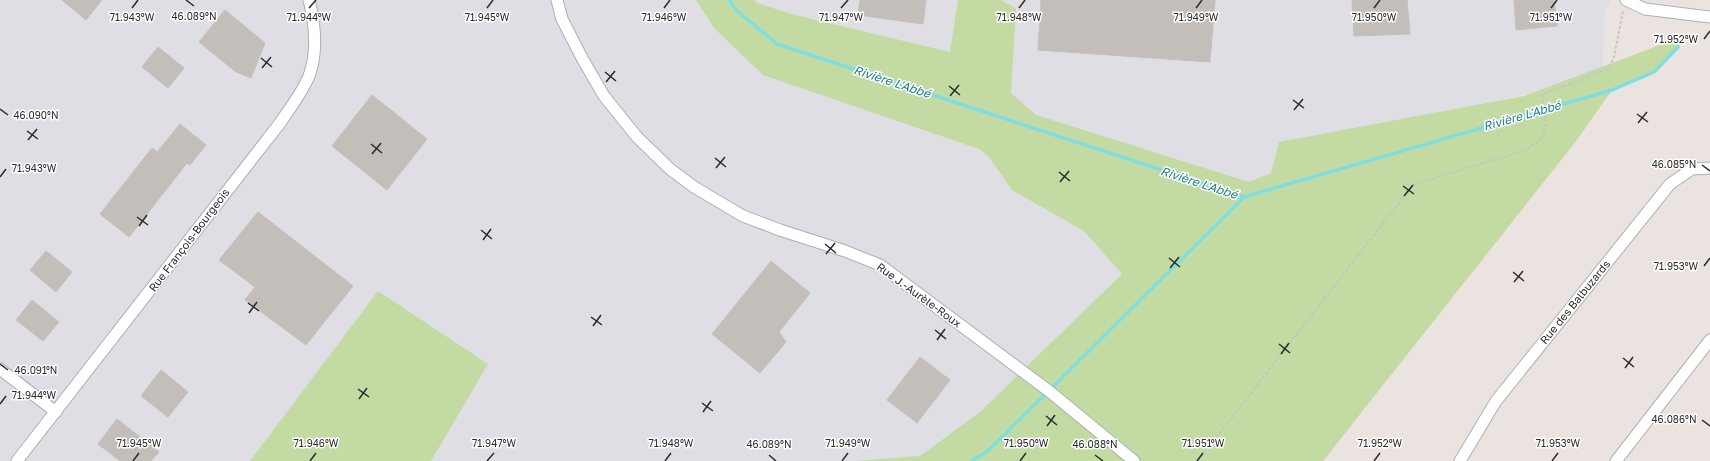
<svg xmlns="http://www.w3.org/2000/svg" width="1710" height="461" font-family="'Golos Text',sans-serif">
  <rect width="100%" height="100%" fill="#ebe3df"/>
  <polygon fill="#dedee4" points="0,0 1611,0 1605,9 1602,75 1492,102 1212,461 0,461"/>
  <g fill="#c3dba2">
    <polygon points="696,0 755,0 757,3 791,14 950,52 958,0 1000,0 1016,8 1011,93 1036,115 1249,182 1271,173 1279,142 1524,96 1692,33 1654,72 1612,90 1577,140 1323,461 855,461 920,456 980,412 1122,274 1084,231 1012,190 989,157 979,149 763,75 714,28"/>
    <polygon points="378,291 488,364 431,461 250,461"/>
  </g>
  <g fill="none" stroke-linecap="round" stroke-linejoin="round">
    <g stroke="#7edee0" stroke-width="3.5">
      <polyline points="729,0 736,10 777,44 1244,197 1612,90 1654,72 1678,47"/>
      <polyline points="972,461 989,450 1244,197"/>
    </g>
  </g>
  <g fill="#c4beba" stroke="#c6beb8">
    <polygon points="62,0 102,0 86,20"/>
    <polygon points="860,0 926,0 923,24 858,15"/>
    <polygon points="1041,0 1215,0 1210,62 1038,50"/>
    <polygon points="1352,0 1407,0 1410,34 1354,36"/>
    <polygon points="1514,0 1554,0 1557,26 1516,30"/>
    <polygon points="225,10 265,43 251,78 236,72 199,42"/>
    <polygon points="158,47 184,68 168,88 142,67"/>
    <polygon points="372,95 427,139 387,190 332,146"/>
    <polygon points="180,124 206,145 190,165 187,163 129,237 100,214 152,148 157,152"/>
    <polygon points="258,212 353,286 306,345 245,300 255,287 219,260"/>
    <polygon points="46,251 72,272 56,292 30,270"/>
    <polygon points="771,261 810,293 779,332 786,342 760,373 712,334"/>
    <polygon points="32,300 59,322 43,341 16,320"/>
    <polygon points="920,357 950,380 917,423 887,400"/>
    <polygon points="161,370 188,392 168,417 141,396"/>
    <polygon points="117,419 159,452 151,461 120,461 98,444"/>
  </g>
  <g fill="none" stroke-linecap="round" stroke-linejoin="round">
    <defs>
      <g id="street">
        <polyline points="557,0 562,19 582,58 604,96 637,137 670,169 694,187 743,216 780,230 845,251 880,265 1049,391 1134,461"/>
        <polyline points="1626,0 1645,9 1710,17"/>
        <polyline points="0,369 56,412"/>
        <path d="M17 461 280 123C290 108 302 93 309 76 318 52 315 24 309 0"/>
        <polyline points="1460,461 1496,401 1670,184 1692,169 1710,168"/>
        <polyline points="1616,461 1710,340"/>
      </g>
    </defs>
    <use href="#street" stroke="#abb0b5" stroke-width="13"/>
    <polyline stroke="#c4c4c4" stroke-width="2" stroke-dasharray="3 2" stroke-linecap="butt" points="1198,461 1413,185 1528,149 1543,137 1546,123 1542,95 1609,68 1614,57 1623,11"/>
    <use href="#street" stroke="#fff" stroke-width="11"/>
  </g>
  <path fill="none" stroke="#2b2b2b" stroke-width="1.5" d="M186 0 194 6M132 8 138 0M309 8 316 0M487 8 493 0M664 8 670 0M841 8 848 0M1019 8 1025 0M1196 8 1202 0M1374 8 1380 0M1551 8 1557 0M1704 39 1710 31M261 58 272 67M262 68 271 57M605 72 616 81M606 82 615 71M949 86 960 95M950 96 959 85M1293 100 1304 108M0 109 8 115M1294 110 1303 99M1637 114 1648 122M1638 123 1647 112M27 131 38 139M28 140 37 129M371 144 382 153M372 154 381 143M715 158 726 167M1702 165 1710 171M716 168 725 157M1059 172 1070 181M0 177 6 169M1060 182 1069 171M1403 186 1414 194M1404 196 1413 185M137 217 148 225M139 226 147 215M481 230 492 239M483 240 491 229M825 244 836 253M826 254 835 243M1169 258 1180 267M1704 266 1710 258M1170 268 1179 257M1513 272 1524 281M1514 282 1523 271M248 303 259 311M249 313 257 302M591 317 602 325M593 326 601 315M935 330 946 339M937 340 945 329M1279 344 1290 353M1281 354 1289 343M1623 358 1634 367M0 364 8 370M1625 368 1633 357M358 389 369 397M359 399 367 388M702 403 713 411M0 404 6 396M703 412 711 401M1046 416 1057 425M1702 420 1710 426M1047 426 1055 415M769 455 776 461M1095 455 1103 461M133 461 139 453M310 461 316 453M487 461 494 453M665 461 671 453M842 461 848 453M1020 461 1026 453M1197 461 1203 453M1374 461 1380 453M1552 461 1558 453"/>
  <g text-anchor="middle" stroke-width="3" stroke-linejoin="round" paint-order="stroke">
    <g font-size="11" fill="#2b2b2b" stroke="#fff">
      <text transform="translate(189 240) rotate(-53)" y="4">Rue François-Bourgeois</text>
      <text transform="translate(919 295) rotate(36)" y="4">Rue J.-Aurèle-Roux</text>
      <text transform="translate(1575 302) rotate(-51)" y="4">Rue des Balbuzards</text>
    </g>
    <g font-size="12" font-style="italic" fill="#1d818c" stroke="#fff">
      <text transform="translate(892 82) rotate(18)" y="4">Rivière L'Abbé</text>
      <text transform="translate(1522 116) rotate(-16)" y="4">Rivière L'Abbé</text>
      <text transform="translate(1199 183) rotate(18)" y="4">Rivière L'Abbé</text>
    </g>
  </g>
  <g font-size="10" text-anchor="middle" fill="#2b2b2b" stroke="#fff" stroke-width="3" stroke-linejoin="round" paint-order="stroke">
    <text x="194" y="20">46.089°N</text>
    <text x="132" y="21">71.943°W</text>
    <text x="309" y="21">71.944°W</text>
    <text x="487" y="21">71.945°W</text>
    <text x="664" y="21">71.946°W</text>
    <text x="841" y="21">71.947°W</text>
    <text x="1019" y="21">71.948°W</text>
    <text x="1196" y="21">71.949°W</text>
    <text x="1374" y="21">71.950°W</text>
    <text x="1551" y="21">71.951°W</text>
    <text x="1676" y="43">71.952°W</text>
    <text x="36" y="119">46.090°N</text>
    <text x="1674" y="168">46.085°N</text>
    <text x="34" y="172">71.943°W</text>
    <text x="1676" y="270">71.953°W</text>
    <text x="36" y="374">46.091°N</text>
    <text x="34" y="399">71.944°W</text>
    <text x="1674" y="423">46.086°N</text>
    <text x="139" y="447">71.945°W</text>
    <text x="316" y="447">71.946°W</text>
    <text x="494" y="447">71.947°W</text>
    <text x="671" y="447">71.948°W</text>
    <text x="848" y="447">71.949°W</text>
    <text x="1026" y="447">71.950°W</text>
    <text x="1203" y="447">71.951°W</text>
    <text x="1380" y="447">71.952°W</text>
    <text x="1558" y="447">71.953°W</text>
    <text x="769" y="448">46.089°N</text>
    <text x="1095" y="448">46.088°N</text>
  </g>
</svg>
